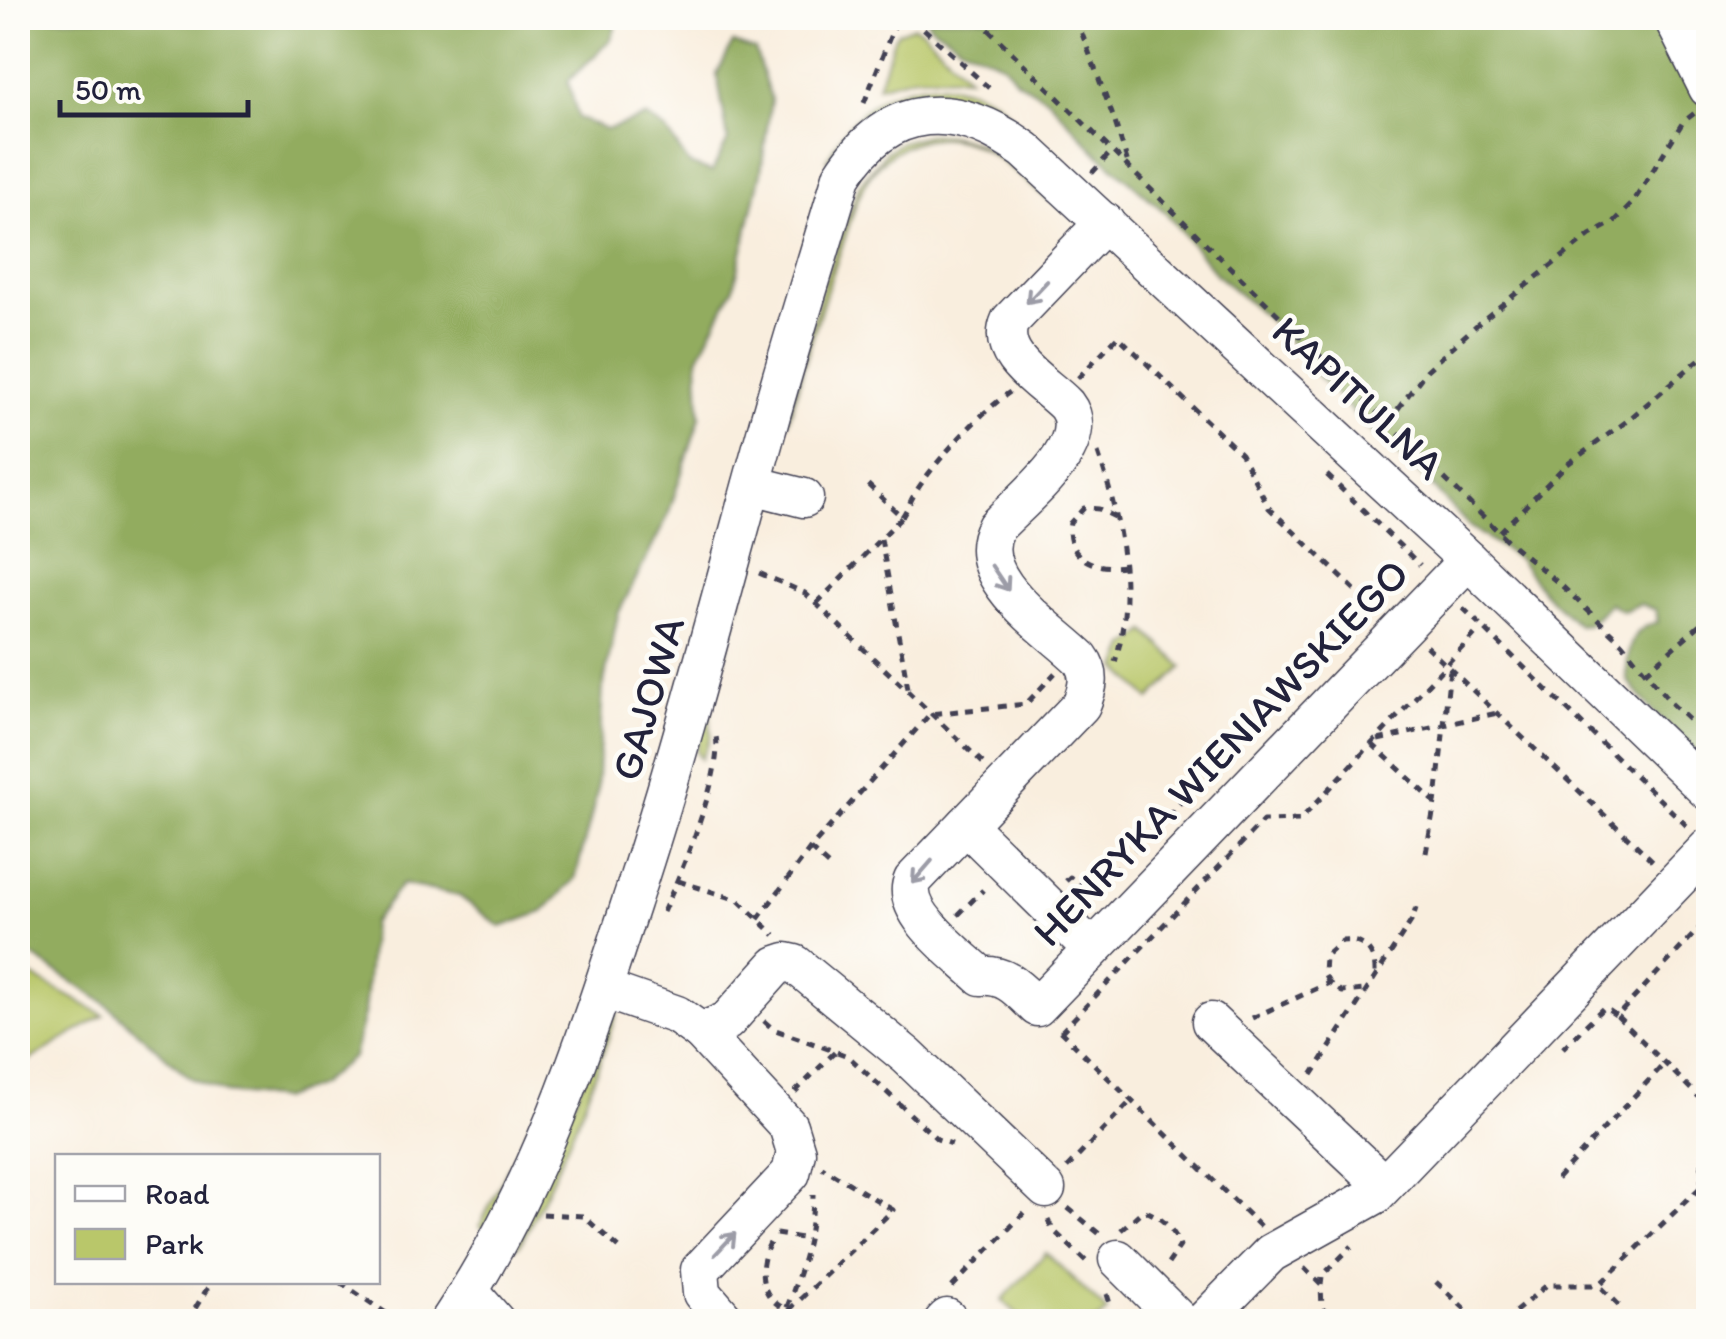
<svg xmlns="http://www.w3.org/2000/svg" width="1726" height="1339" font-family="Itim,sans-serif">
  <rect width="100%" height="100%" fill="#fdfcf7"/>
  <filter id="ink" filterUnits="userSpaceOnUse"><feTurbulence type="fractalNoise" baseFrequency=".01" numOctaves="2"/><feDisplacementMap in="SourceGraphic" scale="20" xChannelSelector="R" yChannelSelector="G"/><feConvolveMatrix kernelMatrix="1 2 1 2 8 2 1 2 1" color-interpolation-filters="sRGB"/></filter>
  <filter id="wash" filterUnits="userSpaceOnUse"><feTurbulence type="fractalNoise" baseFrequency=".0048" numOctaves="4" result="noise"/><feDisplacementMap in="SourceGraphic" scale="40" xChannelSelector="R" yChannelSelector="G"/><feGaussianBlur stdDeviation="2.25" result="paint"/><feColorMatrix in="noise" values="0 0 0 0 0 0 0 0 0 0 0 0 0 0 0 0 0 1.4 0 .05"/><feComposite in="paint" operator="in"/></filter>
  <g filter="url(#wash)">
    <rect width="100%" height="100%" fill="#f9eede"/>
    <g fill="#b9c76a" stroke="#6e7452" stroke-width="2.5">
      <polygon points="914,26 923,31 968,77 915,76 878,86 894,38 898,32"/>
      <path d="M931 84C959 85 995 92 1010 116 946 82 866 94 829 162L827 160C849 116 880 88 931 84Z"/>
      <path d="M931 134C982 132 1017 170 1055 199L1049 200C1022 180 994 148 960 140 927 132 891 147 871 174 858 192 852 217 845 238 823 299 805 360 788 423L785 424 823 285 860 184 886 152 901 142Z"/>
      <polygon points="741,597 710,713 711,736 701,759 696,752 737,601"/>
      <polygon points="1146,631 1183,667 1150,699 1118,668 1127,646"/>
      <polygon points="18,969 104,1015 18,1067"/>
      <path d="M617 1011C591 1093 559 1169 520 1245L514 1248 610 1015Z"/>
      <polygon points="534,1116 529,1145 487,1233 480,1225"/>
      <polygon points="1046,1253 1107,1311 1097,1321 1025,1321 1002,1300"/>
    </g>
    <g fill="#92ac5e" stroke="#5a674c" stroke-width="2.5">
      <polygon points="18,18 619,18 610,41 568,81 578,118 606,130 646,117 667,131 689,164 712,172 728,140 717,74 733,43 755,50 771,99 761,172 734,287 698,358 700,417 667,518 618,614 603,687 597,793 575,879 543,912 501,927 459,896 402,884 372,923 364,1015 353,1057 318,1085 281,1099 225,1093 190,1078 105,1003 18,947"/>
      <path d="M926 18H1664L1696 96 1708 109V763L1653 712 1627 680C1627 653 1628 629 1658 622L1656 610 1640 604 1623 611 1610 603 1588 624 1578 625 1544 593 1518 559 1469 526 1424 477 1369 429 1303 360 1282 331 1217 275 1165 212 1095 151 1048 99 1016 80 1004 64 962 46 930 25Z"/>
    </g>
  </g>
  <g filter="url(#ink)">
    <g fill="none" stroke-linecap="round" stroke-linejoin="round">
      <defs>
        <g id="minor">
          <polyline points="1673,18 1708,88"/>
          <path d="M1105 222 1010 321C994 357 1045 383 1066 405 1096 444 1021 500 996 527 968 577 1048 627 1080 658 1092 674 1088 688 1081 705L913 880C899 912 959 955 981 976 1007 974 1019 990 1037 1007L1468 560"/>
          <polyline points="752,485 804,498"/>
          <polyline points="966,825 1092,949"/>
          <polyline points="603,989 677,1015 701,1032 727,1021 777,965 786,962 795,964 907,1056 1046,1189"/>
          <polyline points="1211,1022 1384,1185"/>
          <polyline points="701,1032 788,1126 796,1152 791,1173 700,1270 702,1293 727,1322"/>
          <polyline points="1118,1259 1181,1322"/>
          <polyline points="469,1291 496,1322"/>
          <path d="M449 1322C538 1190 585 1043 634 893 685 738 725 579 769 422 792 339 818 258 842 176 890 100 958 101 1025 150L1468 560 1708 791"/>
          <polyline points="943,1322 947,1318 950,1322"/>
          <polyline points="1203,1322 1271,1253 1375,1195 1708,848"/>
        </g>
      </defs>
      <use href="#minor" stroke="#424153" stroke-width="41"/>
      <g stroke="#424153" stroke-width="5" stroke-dasharray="8 8" stroke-linecap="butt">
        <polyline points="912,18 989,88"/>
        <polyline points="977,18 1511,544 1561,585 1622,643 1672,704 1708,738"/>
        <polyline points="1076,18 1114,119 1130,170"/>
        <polyline points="864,103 895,24 901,18"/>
        <polyline points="1092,173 1111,152"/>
        <polyline points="1078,378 1118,336 1241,454 1269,508 1377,611"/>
        <polyline points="1388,422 1427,370 1480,322 1590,235 1614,222 1632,204 1683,122 1696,112"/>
        <path d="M1098 453C1121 521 1136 592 1115 662"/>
        <polyline points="1327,475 1420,565"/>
        <path d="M902 517C908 508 911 499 917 490 938 458 979 414 1010 392"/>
        <path d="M1115 517 1099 509 1084 508 1070 523C1064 557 1094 570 1123 566"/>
        <polyline points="1500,532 1565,466 1627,421 1708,352"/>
        <polyline points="881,539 909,694"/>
        <polyline points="759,573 805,593 985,765"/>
        <polyline points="817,603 902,517 863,480"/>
        <polyline points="1463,608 1688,827"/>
        <polyline points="1426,646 1654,862"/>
        <polyline points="1645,672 1708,618"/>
        <polyline points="1378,740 1497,713"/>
        <polyline points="1372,744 1436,803"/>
        <polyline points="810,849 832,869"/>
        <polyline points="1426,853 1437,791 1450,669"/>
        <polyline points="678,881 738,900 775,935"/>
        <polyline points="1066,881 1070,877 1091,895 1182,801 1191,805"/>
        <path d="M663 912C679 878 727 766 715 733"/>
        <polyline points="958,915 983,890"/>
        <polyline points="758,919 810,849 930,714 1026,704 1055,673"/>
        <path d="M1329 983 1324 974 1325 956 1342 941C1364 939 1376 952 1375 974"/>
        <polyline points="1617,1016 1703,1101 1708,1102"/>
        <polyline points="1252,1018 1329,983 1342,992 1365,990"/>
        <polyline points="764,1021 773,1029 848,1056 937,1139 952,1144"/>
        <polyline points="1060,1031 1260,1226"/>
        <polyline points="1061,1032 1263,821 1300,820 1476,633"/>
        <polyline points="1563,1048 1604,1007 1617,1016 1708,919"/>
        <polyline points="1312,1075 1412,920 1416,908"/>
        <polyline points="795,1092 835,1052"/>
        <polyline points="1067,1168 1132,1100"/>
        <polyline points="1557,1179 1665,1063"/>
        <polyline points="1701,1187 1703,1101"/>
        <polyline points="1068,1208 1102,1236"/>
        <polyline points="543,1214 583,1216 624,1252"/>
        <polyline points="1048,1220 1053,1230 1088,1263"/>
        <path d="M1121 1230 1142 1211C1157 1212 1176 1231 1180 1246L1166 1267"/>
        <polyline points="776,1234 807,1239"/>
        <path d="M770 1243C756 1268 760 1301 789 1310L893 1210 822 1167"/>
        <polyline points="1304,1268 1321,1285 1322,1308 1336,1322"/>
        <polyline points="340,1282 399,1322"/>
        <polyline points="1436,1282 1479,1322"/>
        <polyline points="1321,1285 1322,1276 1352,1246"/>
        <polyline points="952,1287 1025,1212"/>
        <polyline points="1107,1294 1111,1307 1109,1322"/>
        <polyline points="1619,1305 1599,1285 1708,1180"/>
        <polyline points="187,1322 211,1282"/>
        <path d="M781 1322C797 1283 813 1238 813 1195"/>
        <polyline points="1503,1322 1547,1285 1599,1285"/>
      </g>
      <use href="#minor" stroke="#fff" stroke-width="38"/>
    </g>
    <defs><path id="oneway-shaft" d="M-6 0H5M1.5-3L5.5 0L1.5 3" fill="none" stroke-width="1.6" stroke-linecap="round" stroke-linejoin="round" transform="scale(2.5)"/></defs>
    <g stroke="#9c9ca7">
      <use href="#oneway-shaft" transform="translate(1037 292) rotate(133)"/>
      <use href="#oneway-shaft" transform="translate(1000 578) rotate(56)"/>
      <use href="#oneway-shaft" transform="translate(922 872) rotate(131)"/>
      <use href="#oneway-shaft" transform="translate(725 1244) rotate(-47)"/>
    </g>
  </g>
  <g text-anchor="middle" stroke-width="9" stroke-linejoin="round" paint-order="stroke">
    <g font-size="42" fill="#22223b" stroke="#fdfcf7">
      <text transform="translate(1359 397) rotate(43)" y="15">KAPITULNA</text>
      <text transform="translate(647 698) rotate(-74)" y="15">GAJOWA</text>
      <text transform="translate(1220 752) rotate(-46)" y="15">HENRYKA WIENIAWSKIEGO</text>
    </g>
  </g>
  <rect width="1726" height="1339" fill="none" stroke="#fdfcf7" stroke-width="60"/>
  <rect x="55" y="1154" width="325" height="130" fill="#fdfcf7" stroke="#a5a5ac" stroke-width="2.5"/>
  <rect x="75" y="1186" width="50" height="15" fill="#ffffff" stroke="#a5a5ac" stroke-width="2.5"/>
  <text x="145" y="1204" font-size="30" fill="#22223b">Road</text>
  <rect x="75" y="1229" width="50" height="30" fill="#b9c76a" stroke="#a5a5ac" stroke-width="2.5"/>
  <text x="145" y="1254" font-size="30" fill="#22223b">Park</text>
  <path d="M60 100v15h188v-15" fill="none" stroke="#22223b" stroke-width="5"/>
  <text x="75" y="100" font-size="30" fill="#22223b" stroke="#fdfcf7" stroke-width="8" paint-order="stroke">50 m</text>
</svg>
